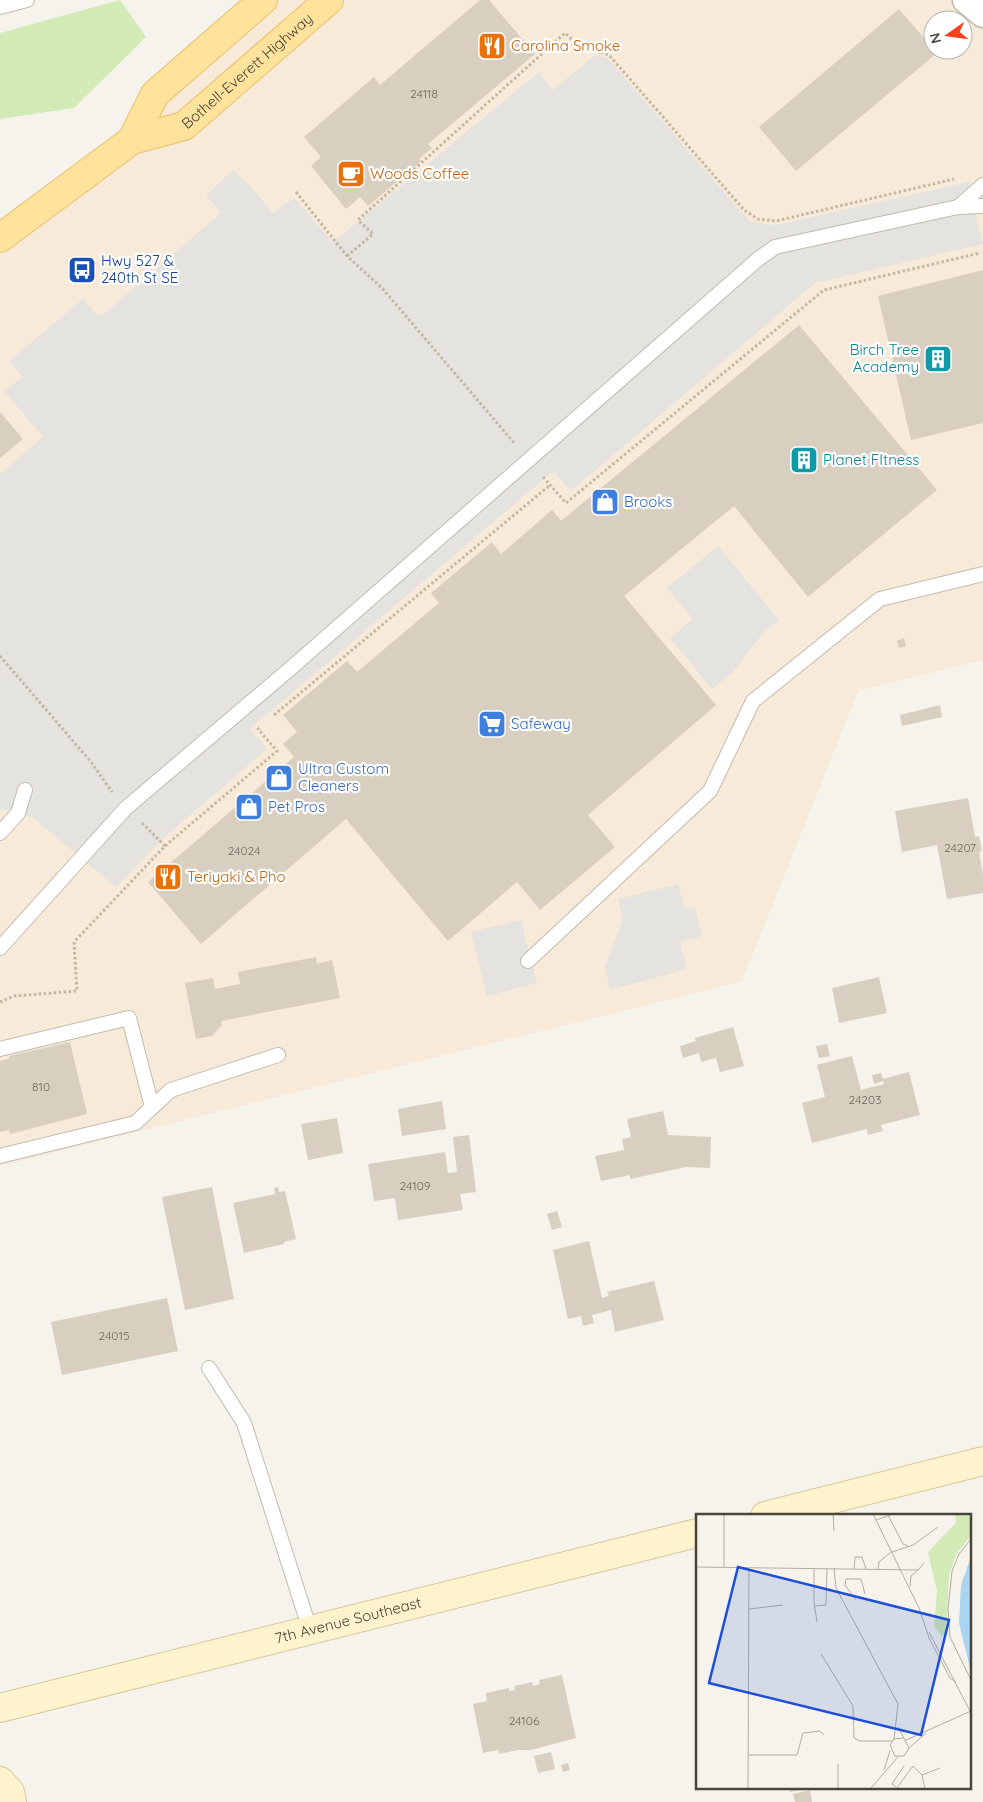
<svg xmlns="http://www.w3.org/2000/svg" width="983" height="1802" font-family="Quicksand,sans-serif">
  <rect width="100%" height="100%" fill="#f6f3ec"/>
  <path fill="#f7ead8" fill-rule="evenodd" d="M275 0H983V660L858 691 742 981 0 1166V234ZM933 20H963V50H933Z"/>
  <polygon fill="#d2eab5" points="120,0 146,37 74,108 0,119 0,33"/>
  <g fill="#e5e3e0">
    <polygon points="594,56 605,57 611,62 750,222 776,225 969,182 983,244 815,283 571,491 555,473 551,473 253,726 251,731 267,749 167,835 116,887 33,818 2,809 0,811 0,474 43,437 4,391 23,377 9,361 83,299 97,315 104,314 221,213 206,195 233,170 252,188 273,213 294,198 333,242 539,72 553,90"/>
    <polygon points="718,546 779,620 763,633 732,673 712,689 670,638 693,619 667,588"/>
    <polygon points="678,884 685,909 695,907 702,936 680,942 687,969 610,990 605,967 623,919 618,899"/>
    <polygon points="521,920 537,983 487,996 471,932"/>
  </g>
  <g fill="#d8cfc1">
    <polygon points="480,0 489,0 535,54 428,144 432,148 419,159 421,161 368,206 360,197 346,209 311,166 321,157 304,137 374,77 380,85"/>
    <polygon points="899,9 937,53 796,171 759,127"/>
    <polygon points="983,270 983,423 911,440 878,296"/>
    <polygon points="799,325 937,490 808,597 734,506 624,596 716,705 588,815 615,847 540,910 517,882 448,941 346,819 201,944 148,882 294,757 283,744 297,732 283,715 347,661 357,672 439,603 431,593 492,542 501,554 552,510 561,521"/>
    <polygon points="0,412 23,439 0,458"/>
    <polygon points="904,638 906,646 899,648 897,641"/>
    <polygon points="940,705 942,717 902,726 900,715"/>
    <polygon points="968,798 975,837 979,836 982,851 979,852 983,875 983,893 947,899 937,845 902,852 895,811"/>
    <polygon points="316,957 317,964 332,960 340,998 221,1021 222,1025 212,1036 196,1039 185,983 213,978 215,989 240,984 238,972"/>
    <polygon points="879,977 887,1013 839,1023 832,988"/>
    <polygon points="733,1027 744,1066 720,1072 716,1058 701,1062 699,1053 683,1058 680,1046 696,1041 695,1038"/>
    <polygon points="70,1042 87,1114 10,1134 9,1130 0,1132 0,1061 10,1058 9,1056"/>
    <polygon points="827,1044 830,1056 819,1058 816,1046"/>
    <polygon points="852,1056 861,1090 884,1084 883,1081 874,1084 872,1075 881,1073 883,1079 909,1072 920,1115 881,1125 883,1131 868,1135 867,1129 812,1143 802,1103 825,1097 817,1065"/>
    <polygon points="442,1101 446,1129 402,1136 398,1109"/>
    <polygon points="663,1111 668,1135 711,1137 710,1168 686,1167 630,1179 630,1175 601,1181 595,1156 624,1150 622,1139 631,1137 627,1119"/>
    <polygon points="337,1118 343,1153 308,1160 301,1124"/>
    <polygon points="469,1135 476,1192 460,1194 463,1210 398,1220 395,1198 374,1201 368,1164 445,1152 448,1173 457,1172 453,1137"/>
    <polygon points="212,1187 234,1299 185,1310 162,1197"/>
    <polygon points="278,1187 279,1192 285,1191 296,1239 284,1242 284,1244 244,1253 233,1203 275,1194 274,1188"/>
    <polygon points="557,1211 562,1227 552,1230 547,1214"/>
    <polygon points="589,1241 602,1298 609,1296 607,1292 654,1281 664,1320 615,1332 611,1310 592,1315 594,1323 583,1326 581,1316 568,1319 553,1250"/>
    <polygon points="167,1298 178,1351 62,1375 51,1322"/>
    <polygon points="562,1675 576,1738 531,1750 518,1750 499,1754 498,1750 483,1753 473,1704 487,1701 486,1693 509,1688 509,1691 515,1690 514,1686 532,1682 533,1686 540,1684 539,1680"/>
    <polygon points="551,1752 555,1769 538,1773 534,1756"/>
    <polygon points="568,1763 570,1770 563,1772 561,1765"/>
    <polygon points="789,1788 803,1788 804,1789 790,1792"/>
    <polygon points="810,1790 812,1802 795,1802 793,1794"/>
  </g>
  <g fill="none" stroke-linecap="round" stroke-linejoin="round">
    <defs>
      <g id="lane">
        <polyline points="0,7 27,0"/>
        <polyline points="958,207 983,185"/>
        <polyline points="0,833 18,813 25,790"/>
        <polyline points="0,948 126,808 291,668 757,260 775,247 958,207 983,206"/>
        <polyline points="528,961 710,791 753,701 880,599 983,574"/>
        <polyline points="0,1049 129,1018 152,1107"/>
        <polyline points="0,1156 135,1123 171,1090 278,1055"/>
        <polyline points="209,1368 244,1423 310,1630"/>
      </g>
      <polyline id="street" points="966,0 983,14"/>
      <g id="secondary">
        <polyline points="765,1516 983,1461"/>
        <path id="s1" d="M0 1708 697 1533"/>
        <polyline points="0,1781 10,1792 12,1802"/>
      </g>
      <g id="primary">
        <polyline points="132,140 155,94 263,0"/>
        <path id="s2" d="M0 238 132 140 184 126 329 0"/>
      </g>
    </defs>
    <use href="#lane" stroke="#c2bbae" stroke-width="16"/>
    <use href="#street" stroke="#c2bbae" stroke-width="29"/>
    <use href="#secondary" stroke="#d6c79b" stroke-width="30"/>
    <use href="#primary" stroke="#e6c16a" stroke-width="30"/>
    <g stroke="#c4b79f" stroke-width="3" stroke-dasharray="2.5 2.5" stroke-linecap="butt">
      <polyline points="296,192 347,256 382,288 515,444"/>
      <polyline points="347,256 373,234 358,220 565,33 577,44 609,55 744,210 758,219 776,221 954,179"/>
      <polyline points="543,477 566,503 824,290 980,253"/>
      <polyline points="0,656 91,762 112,792"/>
      <polyline points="274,715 550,485"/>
      <polyline points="142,823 165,846"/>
      <polyline points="0,1002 14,996 77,991 74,942 165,846 277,751 258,729 260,727"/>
    </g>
    <use href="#lane" stroke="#fff" stroke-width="14"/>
    <use href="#street" stroke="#fff" stroke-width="26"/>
    <use href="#secondary" stroke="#fff3cd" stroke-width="28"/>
    <use href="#primary" stroke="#ffe39c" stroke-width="28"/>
  </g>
  <defs>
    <symbol id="restaurant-square" viewBox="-11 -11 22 22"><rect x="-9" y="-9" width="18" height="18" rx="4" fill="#e8710a" stroke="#fff"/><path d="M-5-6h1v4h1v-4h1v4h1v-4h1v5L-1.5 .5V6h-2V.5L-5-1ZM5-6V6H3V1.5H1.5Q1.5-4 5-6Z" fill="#fff"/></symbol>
    <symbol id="cafe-square" viewBox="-11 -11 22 22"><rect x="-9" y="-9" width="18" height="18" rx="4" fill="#e8710a" stroke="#fff"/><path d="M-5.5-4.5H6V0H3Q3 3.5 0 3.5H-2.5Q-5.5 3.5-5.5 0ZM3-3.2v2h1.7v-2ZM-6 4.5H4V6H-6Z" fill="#fff"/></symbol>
    <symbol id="bus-square" viewBox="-11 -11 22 22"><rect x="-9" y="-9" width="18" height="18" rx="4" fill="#1a4fb4" stroke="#fff"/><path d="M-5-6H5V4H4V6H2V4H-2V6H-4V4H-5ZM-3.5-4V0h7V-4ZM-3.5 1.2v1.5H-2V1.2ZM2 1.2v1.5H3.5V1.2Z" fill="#fff"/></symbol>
    <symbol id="building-square" viewBox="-11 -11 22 22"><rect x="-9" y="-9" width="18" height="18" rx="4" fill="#0f9aa8" stroke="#fff"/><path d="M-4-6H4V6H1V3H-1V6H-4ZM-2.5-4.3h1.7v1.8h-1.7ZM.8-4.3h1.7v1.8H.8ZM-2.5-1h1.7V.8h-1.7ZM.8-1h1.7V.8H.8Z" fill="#fff"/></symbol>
    <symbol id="shop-square" viewBox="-11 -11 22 22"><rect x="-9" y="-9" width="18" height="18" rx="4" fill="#3f7fe0" stroke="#fff"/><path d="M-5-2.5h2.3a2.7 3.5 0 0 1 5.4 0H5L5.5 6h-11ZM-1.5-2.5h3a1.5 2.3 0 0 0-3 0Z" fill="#fff"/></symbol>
    <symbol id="supermarket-square" viewBox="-11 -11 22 22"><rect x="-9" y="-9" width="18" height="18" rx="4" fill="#3f7fe0" stroke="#fff"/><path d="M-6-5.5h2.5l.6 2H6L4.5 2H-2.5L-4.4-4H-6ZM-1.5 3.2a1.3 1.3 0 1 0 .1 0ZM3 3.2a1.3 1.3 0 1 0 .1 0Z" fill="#fff"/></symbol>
  </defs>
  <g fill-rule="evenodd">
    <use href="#restaurant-square" x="476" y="30" width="32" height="32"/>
    <use href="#cafe-square" x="335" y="158" width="32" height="32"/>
    <use href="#bus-square" x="66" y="254" width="32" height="32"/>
    <use href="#building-square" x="922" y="343" width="32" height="32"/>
    <use href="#building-square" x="788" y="444" width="32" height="32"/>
    <use href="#shop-square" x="589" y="486" width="32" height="32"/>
    <use href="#supermarket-square" x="476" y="708" width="32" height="32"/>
    <use href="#shop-square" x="263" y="762" width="32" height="32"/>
    <use href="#shop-square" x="233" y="791" width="32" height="32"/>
    <use href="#restaurant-square" x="152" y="861" width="32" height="32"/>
  </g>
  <g text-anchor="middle" stroke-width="4.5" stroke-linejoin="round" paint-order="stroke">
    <g font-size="12" fill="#6e675b">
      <text x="424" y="98">24118</text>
      <text x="960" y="852">24207</text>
      <text x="244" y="855">24024</text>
      <text x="41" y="1091">810</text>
      <text x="865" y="1104">24203</text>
      <text x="415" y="1190">24109</text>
      <text x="114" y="1340">24015</text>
      <text x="524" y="1725">24106</text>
    </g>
    <g font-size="15" fill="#c56008" stroke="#fff" text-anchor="start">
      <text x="511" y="51">Carolina Smoke</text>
      <text x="370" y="179">Woods Coffee</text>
      <text x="187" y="882">Teriyaki &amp; Pho</text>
    </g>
    <g font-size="15" fill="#4b4439" stroke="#fff">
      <text dy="5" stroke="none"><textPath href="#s2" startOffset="302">Bothell-Everett Highway</textPath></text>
      <text dy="5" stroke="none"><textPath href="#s1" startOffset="359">7th Avenue Southeast</textPath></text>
    </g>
    <g font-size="15" fill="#164399" stroke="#fff" text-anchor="start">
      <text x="101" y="266">Hwy 527 &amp;<tspan x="101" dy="17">240th St SE</tspan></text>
    </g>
    <g font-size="15" fill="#0d838f" stroke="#fff" text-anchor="end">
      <text x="919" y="355">Birch Tree<tspan x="919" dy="17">Academy</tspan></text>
      <text x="823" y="465" text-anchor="start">Planet FItness</text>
    </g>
    <g font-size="15" fill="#366cbe" stroke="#fff" text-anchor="start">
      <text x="624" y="507">Brooks</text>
      <text x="511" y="729">Safeway</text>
      <text x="298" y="774">Ultra Custom<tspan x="298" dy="17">Cleaners</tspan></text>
      <text x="268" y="812">Pet Pros</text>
    </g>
  </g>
  <g transform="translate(696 1514)">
    <rect width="275" height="275" fill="#f6f3ec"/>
    <path d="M259 0H275V22L261 39 253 61 250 120 245 122 238 112 241 77 232 38 260 9Z" fill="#d2eab5"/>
    <path d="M275 43V158L263 109 265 71Z" fill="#a9d4f2"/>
    <path fill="none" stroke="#b2ada4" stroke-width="1" d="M28 0V53M137 0 138 17M177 0 223 94 233 124 254 164 260 168M192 1 207 30 212 32M180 6 197 0M275 25 263 40 256 57 252 95 254 123 275 166M196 38 217 31 242 13M0 53 222 56 228 49M118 54V89L121 108M138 54 140 74 202 190 198 225M158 55 159 43H166L170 55M182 55 183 48 195 38M214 73 215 62 222 56M160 86 149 71 150 65H165L169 80M119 92 130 91 131 54M53 95 87 91M233 118 275 199M125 140 157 192 158 224 164 227H197M202 213 213 234 208 242H199L194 231 198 225 207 224M210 226 275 197M213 234 230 219M53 241H101L107 219 124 217 128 221M142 250V275M188 256 194 237M226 261 244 254M200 273 196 270 208 252M52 275 53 54M174 275 202 243M200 275 217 252 226 261 229 275"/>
    <path fill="#1d4ed8" fill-opacity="0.15" stroke="#1d4ed8" stroke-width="2.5" d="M42 53 253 106 225 221 13 169Z"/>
    <rect width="275" height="275" fill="none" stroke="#4b4439" stroke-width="2.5"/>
  </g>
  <g transform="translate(948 35) rotate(256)"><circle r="24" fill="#ffffff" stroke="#b7b4b0"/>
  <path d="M0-4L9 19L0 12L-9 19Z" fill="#fc3f1d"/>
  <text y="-8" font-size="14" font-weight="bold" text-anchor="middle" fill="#4b4439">N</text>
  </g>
</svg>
